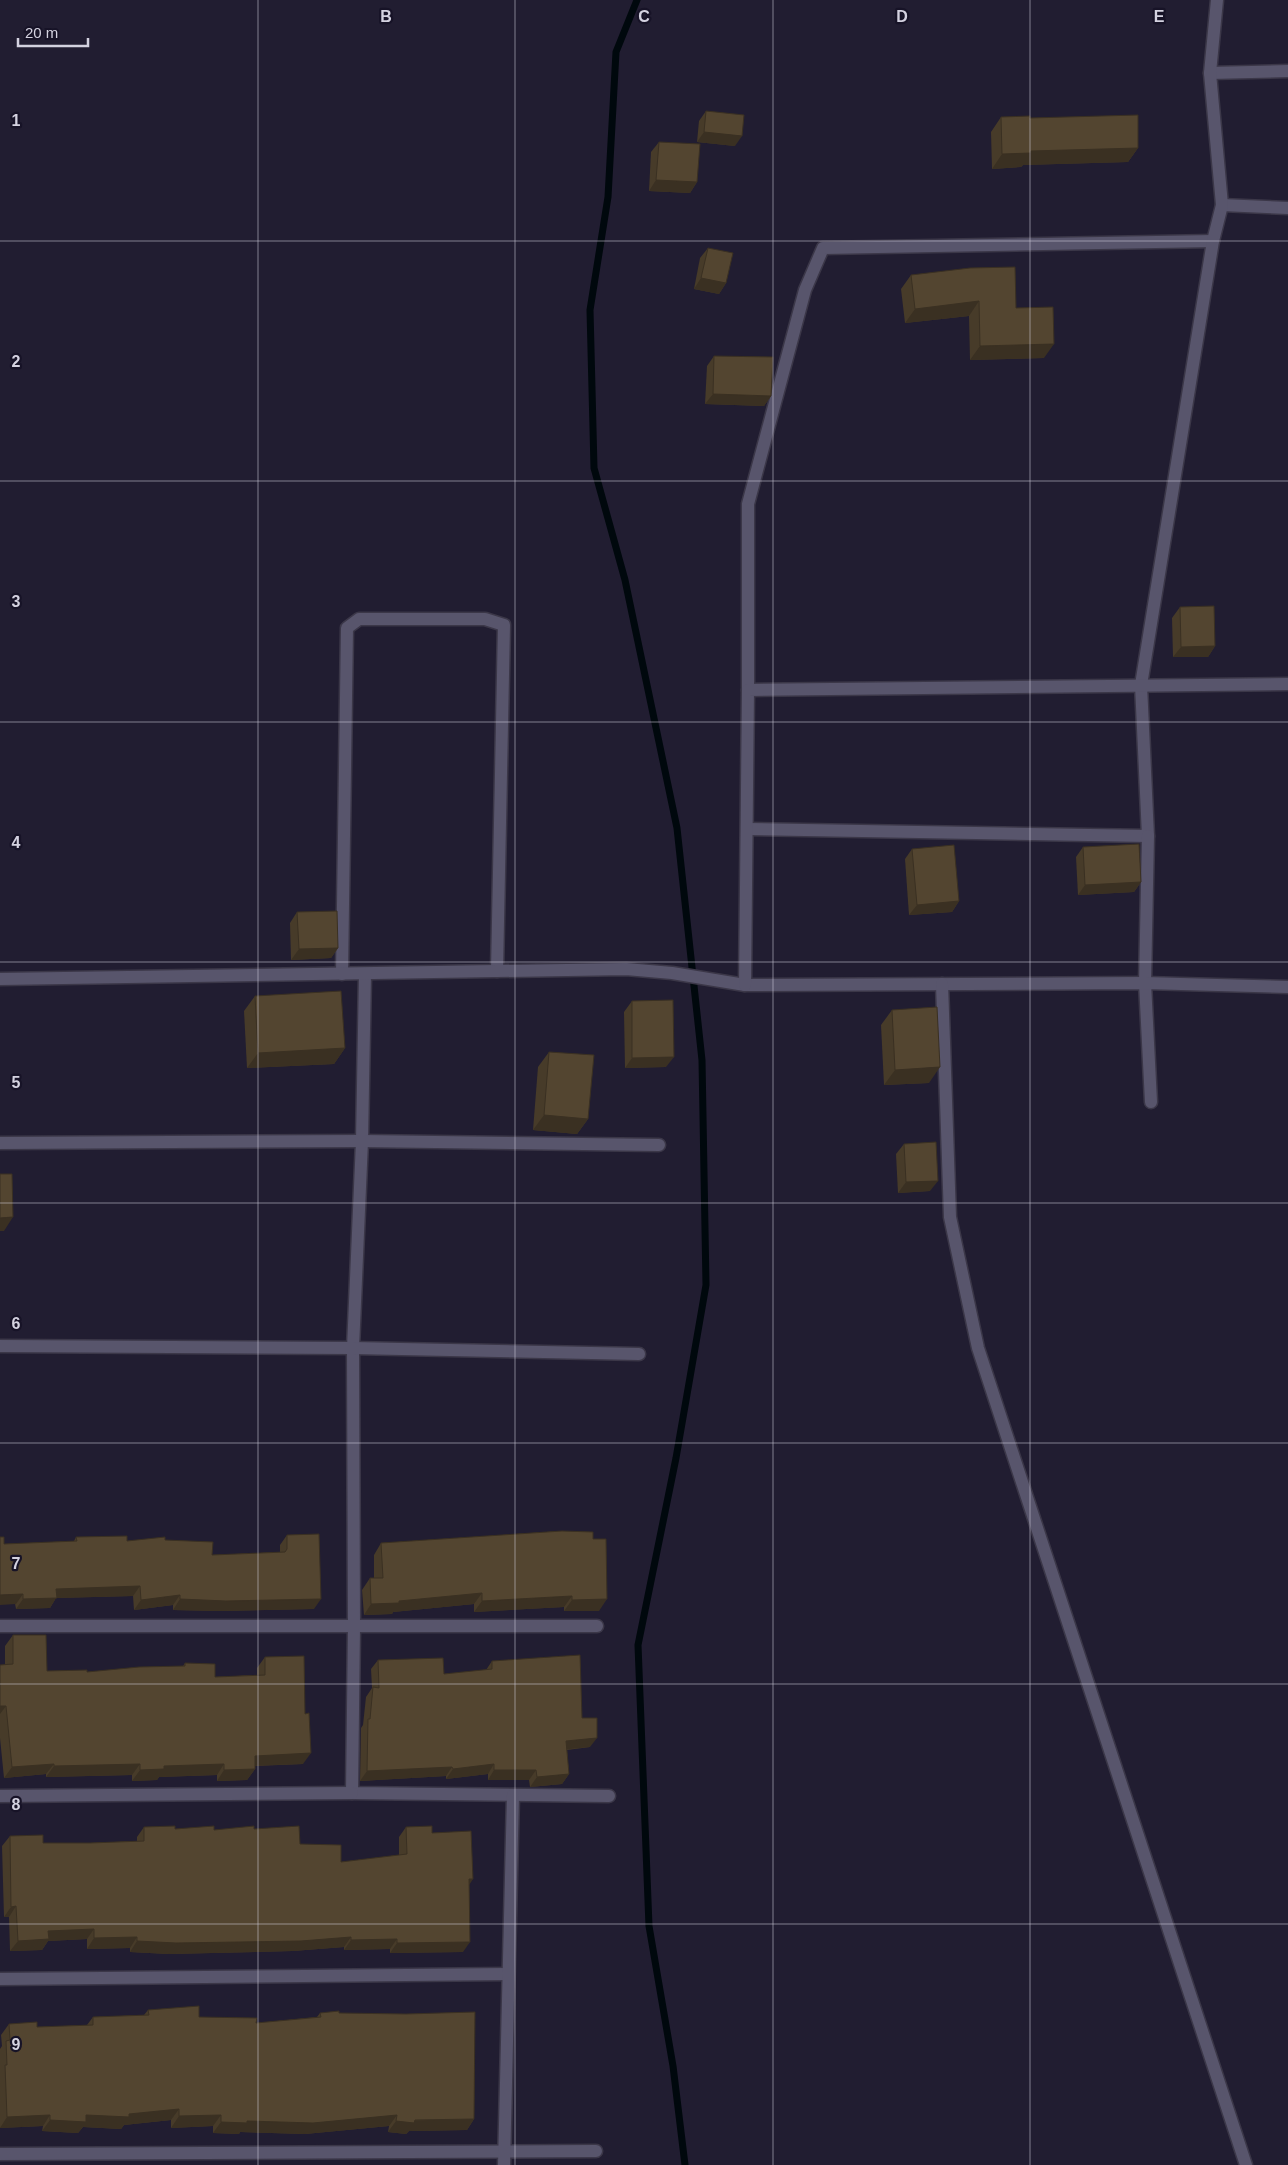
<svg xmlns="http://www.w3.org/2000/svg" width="1288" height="2165" font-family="Helvetica,sans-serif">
  <rect width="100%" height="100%" fill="#211d31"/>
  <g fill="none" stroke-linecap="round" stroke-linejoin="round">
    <polyline stroke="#00080d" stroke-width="7" points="637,0 616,52 608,197 590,310 594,468 625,580 677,828 702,1060 706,1285 676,1458 638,1645 649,1926 673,2066 685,2165"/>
    <defs>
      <g id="minor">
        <polyline points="1210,73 1288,71"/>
        <polyline points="1222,205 1288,208"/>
        <polyline points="748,690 748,504 805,290 823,248 1213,241"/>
        <polyline points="748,829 1148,836 1141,685 1213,241 1222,205 1210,73 1217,0"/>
        <polyline points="1148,836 1145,983 1151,1102"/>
        <polyline points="342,974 347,628 359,619 485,619 504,625 497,971"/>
        <polyline points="365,974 362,1141 353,1348 354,1627 352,1793 609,1796"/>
        <polyline points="0,979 626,969 672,973 745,985 1145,983 1288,987"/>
        <polyline points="942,984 950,1217 978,1348 1246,2165"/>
        <polyline points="745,985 748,690 1288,684"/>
        <polyline points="0,1143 362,1141 659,1145"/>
        <polyline points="0,1346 353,1348 639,1354"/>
        <polyline points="0,1626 597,1626"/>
        <polyline points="0,1796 352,1793"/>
        <polyline points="0,1979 508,1974"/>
        <polyline points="0,2154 596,2151"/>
        <polyline points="504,2165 513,1795"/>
      </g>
    </defs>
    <use href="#minor" stroke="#3b3748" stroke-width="15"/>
    <use href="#minor" stroke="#58556c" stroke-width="12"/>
  </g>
  <g fill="#473b29">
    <polygon points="706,111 735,146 697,142 699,121"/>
    <polygon points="1001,117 1030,118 1138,148 1128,162 1023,165 1021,167 992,169 991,132"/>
    <polygon points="659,142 697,182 690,193 649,191 651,152"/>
    <polygon points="708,248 726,283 719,294 694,289 700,258"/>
    <polygon points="911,275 1016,308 1044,358 970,360 969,316 905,323 901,289"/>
    <polygon points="714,356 771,396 764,406 705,404 707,366"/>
    <polygon points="1180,607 1215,646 1208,657 1173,657 1172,618"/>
    <polygon points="1083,847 1141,882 1134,892 1078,895 1076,857"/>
    <polygon points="912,849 959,901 952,912 909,915 905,859"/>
    <polygon points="297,912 338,948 331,958 291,960 290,923"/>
    <polygon points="255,996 345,1048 334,1064 247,1068 244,1011"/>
    <polygon points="632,1001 666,1067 625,1068 624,1012"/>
    <polygon points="892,1010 929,1083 884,1085 881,1025"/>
    <polygon points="549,1052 588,1119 577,1134 533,1130 538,1067"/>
    <polygon points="904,1144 930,1191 898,1193 896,1154"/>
    <polygon points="562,1531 599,1611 564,1611 564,1607 474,1612 474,1604 393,1612 392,1614 364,1615 362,1590 370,1578 374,1578 374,1555 381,1543"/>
    <polygon points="287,1535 314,1609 219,1611 173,1610 173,1605 134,1610 133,1596 56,1598 50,1608 16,1609 4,1544 74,1541 76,1537 127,1541 165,1540 212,1555 280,1552 280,1545"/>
    <polygon points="13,1635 47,1671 87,1672 183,1666 185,1663 215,1677 257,1675 257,1668 265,1657 303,1764 255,1766 255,1769 247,1780 217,1781 217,1775 159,1777 157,1780 132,1781 132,1775 46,1777 46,1774 4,1778 0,1738 0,1665 5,1665 5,1646"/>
    <polygon points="378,1660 444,1674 486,1670 492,1661 582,1718 590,1747 567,1750 569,1774 562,1784 530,1787 529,1780 488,1780 488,1774 446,1779 446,1776 360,1781 361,1728 363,1725 366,1697 372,1688 371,1669"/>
    <polygon points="144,1827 175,1829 214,1830 254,1829 300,1844 341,1862 399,1855 399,1837 406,1827 432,1833 469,1885 463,1952 390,1953 390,1949 344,1950 344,1947 293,1951 169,1954 130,1952 130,1948 87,1949 87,1939 48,1941 42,1950 10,1951 9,1917 4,1917 2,1846 10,1836 43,1843 90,1843 137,1841 137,1837"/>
    <polygon points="148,2010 199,2017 256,2023 317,2017 320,2013 339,2013 474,2119 467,2130 409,2131 406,2134 388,2132 389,2126 305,2134 240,2132 239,2134 213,2133 213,2126 171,2128 171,2120 124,2125 121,2129 83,2127 78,2133 42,2131 43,2126 0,2128 0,2049 2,2046 1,2035 9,2024 37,2027 87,2025 93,2017 144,2015"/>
  </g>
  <g fill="#3a3022">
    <polygon points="704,132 742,136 735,146 697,142"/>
    <polygon points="1138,148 1128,162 1023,165 1021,167 992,169 1002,154 1031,151"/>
    <polygon points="656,180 697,182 690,193 649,191"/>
    <polygon points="701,278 726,283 719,294 694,289"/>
    <polygon points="979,301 969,316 905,323 915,309"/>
    <polygon points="1054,344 1044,358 970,360 980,346"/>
    <polygon points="713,394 771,396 764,406 705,404"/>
    <polygon points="1215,646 1208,657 1173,657 1181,647"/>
    <polygon points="1141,882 1134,892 1078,895 1085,885"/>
    <polygon points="959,901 952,912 909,915 917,905"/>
    <polygon points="338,948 331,958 291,960 299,949"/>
    <polygon points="345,1048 334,1064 247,1068 258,1053"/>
    <polygon points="674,1057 666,1067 625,1068 632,1058"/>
    <polygon points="940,1067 929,1083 884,1085 895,1070"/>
    <polygon points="544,1115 588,1119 577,1134 533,1130"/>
    <polygon points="938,1181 930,1191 898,1193 906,1182"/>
    <polygon points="13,1217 4,1231 0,1231 0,1218"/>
    <polygon points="140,1586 133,1596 56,1598 50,1608 16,1609 23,1599 56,1589"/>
    <polygon points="482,1593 474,1604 393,1612 392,1614 364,1615 371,1604"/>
    <polygon points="23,1594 16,1604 0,1605 0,1595"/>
    <polygon points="180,1595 173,1605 134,1610 141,1600"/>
    <polygon points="572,1596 564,1607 474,1612 482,1601"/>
    <polygon points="180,1599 321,1599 314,1609 219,1611 173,1610"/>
    <polygon points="607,1599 599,1611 564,1611 572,1600"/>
    <polygon points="0,1706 6,1706 0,1714"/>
    <polygon points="597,1738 590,1747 559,1750 566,1741"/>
    <polygon points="311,1753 303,1764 247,1766 255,1756"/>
    <polygon points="54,1764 46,1774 4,1778 12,1767"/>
    <polygon points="140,1764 132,1775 46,1777 54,1766"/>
    <polygon points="224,1764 217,1775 159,1777 157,1780 132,1781 140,1770 164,1766"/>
    <polygon points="494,1764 488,1774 446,1779 453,1769"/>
    <polygon points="452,1767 446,1776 360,1781 367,1771"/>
    <polygon points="255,1769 247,1780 217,1781 224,1770"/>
    <polygon points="494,1770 536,1770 529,1780 488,1780"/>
    <polygon points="569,1774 562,1784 530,1787 537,1777"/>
    <polygon points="469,1879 473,1879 466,1890"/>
    <polygon points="16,1906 9,1917 4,1917 11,1907"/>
    <polygon points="94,1929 87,1939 48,1941 42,1950 10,1951 18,1941 48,1931"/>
    <polygon points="137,1937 130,1948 87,1949 94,1938"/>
    <polygon points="351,1937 344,1947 293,1951 169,1954 130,1952 137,1941"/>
    <polygon points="397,1939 390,1949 344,1950 351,1940"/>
    <polygon points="470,1942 463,1952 390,1953 397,1943"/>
    <polygon points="179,2109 171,2120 124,2125 121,2129 83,2127 78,2133 42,2131 50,2120 86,2115 129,2114"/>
    <polygon points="50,2115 43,2126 0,2128 7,2117"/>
    <polygon points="221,2115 213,2126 171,2128 179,2116"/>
    <polygon points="397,2115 389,2126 305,2134 240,2132 239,2134 213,2133 221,2122"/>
    <polygon points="474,2119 467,2130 409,2131 406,2134 388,2132 396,2121"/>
  </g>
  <g fill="#534530" stroke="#3a3022">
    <polygon points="706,111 744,115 742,136 704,132"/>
    <polygon points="1138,115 1138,148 1031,151 1031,153 1002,154 1001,117 1030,116 1030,118"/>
    <polygon points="659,142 700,144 697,182 656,180"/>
    <polygon points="708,248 733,253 726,283 701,278"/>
    <polygon points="1015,267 1016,308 1053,307 1054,344 980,346 979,301 915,309 911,275 970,268"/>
    <polygon points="714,356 773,357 771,396 713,394"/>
    <polygon points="1214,606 1215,646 1181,647 1180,607"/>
    <polygon points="1139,844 1141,882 1085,885 1083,847"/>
    <polygon points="954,845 959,901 917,905 912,849"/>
    <polygon points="337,911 338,948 299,949 297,912"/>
    <polygon points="341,991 345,1048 258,1053 255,996"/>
    <polygon points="673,1000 674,1057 632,1058 632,1001"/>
    <polygon points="937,1007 940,1067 895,1070 892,1010"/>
    <polygon points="549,1052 594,1055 588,1119 544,1115"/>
    <polygon points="936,1142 938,1181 906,1182 904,1144"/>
    <polygon points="0,1174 12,1174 13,1217 0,1218"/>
    <polygon points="562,1531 593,1532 593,1539 606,1539 607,1599 572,1600 572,1596 482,1601 482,1593 399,1601 399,1603 371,1604 370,1578 383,1578 381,1543"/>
    <polygon points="319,1534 321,1599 226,1601 180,1599 180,1595 141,1600 140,1586 56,1589 57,1598 23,1599 23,1594 0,1595 0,1537 4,1537 4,1544 77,1541 76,1537 127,1536 127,1541 165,1537 165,1540 213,1542 212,1555 285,1552 287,1549 287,1535"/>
    <polygon points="13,1635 46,1635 47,1671 87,1670 87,1672 139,1667 185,1666 185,1663 215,1664 215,1677 265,1675 265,1657 304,1656 305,1714 309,1713 311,1753 255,1756 255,1769 224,1770 224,1764 164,1766 164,1769 140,1770 140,1764 54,1766 54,1764 12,1767 6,1706 0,1706 0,1665 13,1664"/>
    <polygon points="580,1655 582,1718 597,1718 597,1738 566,1741 569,1774 537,1777 536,1770 494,1770 494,1764 453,1769 452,1767 367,1771 368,1719 370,1719 373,1687 379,1688 378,1660 443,1658 444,1674 492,1669 492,1661"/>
    <polygon points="175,1826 175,1829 214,1826 214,1830 254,1826 254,1829 299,1826 300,1844 341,1845 341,1862 407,1854 406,1827 432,1826 432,1833 471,1831 473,1879 469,1879 470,1942 397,1943 397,1939 351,1940 351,1937 301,1941 176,1943 137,1941 137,1937 94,1938 94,1929 48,1931 49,1939 18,1941 16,1906 11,1907 10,1836 43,1835 43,1843 90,1843 144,1841 144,1827"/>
    <polygon points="199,2006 199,2017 257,2018 256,2023 321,2017 320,2013 339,2011 339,2013 406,2014 475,2012 474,2119 415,2120 414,2123 396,2121 397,2115 313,2123 247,2121 247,2123 221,2122 221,2115 179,2116 179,2109 129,2114 129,2117 86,2115 86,2122 50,2120 50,2115 7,2117 5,2065 7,2065 6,2041 10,2040 9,2024 37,2022 37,2027 93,2025 93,2017 149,2015 148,2010"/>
  </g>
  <path fill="none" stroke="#d4d2e0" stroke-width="1" stroke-opacity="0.55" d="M258 0V2165M515 0V2165M773 0V2165M1030 0V2165M0 241H1288M0 481H1288M0 722H1288M0 962H1288M0 1203H1288M0 1443H1288M0 1684H1288M0 1924H1288"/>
  <g font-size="16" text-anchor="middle" font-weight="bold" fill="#d4d2e0" stroke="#171327" stroke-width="4.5" stroke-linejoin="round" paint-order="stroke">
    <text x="386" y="22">B</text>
    <text x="644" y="22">C</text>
    <text x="902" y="22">D</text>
    <text x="1159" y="22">E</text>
    <text x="16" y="126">1</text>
    <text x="16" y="367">2</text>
    <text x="16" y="607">3</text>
    <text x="16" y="848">4</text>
    <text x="16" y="1088">5</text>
    <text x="16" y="1329">6</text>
    <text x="16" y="1569">7</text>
    <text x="16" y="1810">8</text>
    <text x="16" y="2050">9</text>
  </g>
  <path d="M18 38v8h70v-8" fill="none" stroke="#d4d2e0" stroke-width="2.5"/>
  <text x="25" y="38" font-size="15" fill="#d4d2e0" stroke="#171327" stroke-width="4" paint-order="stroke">20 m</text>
</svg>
